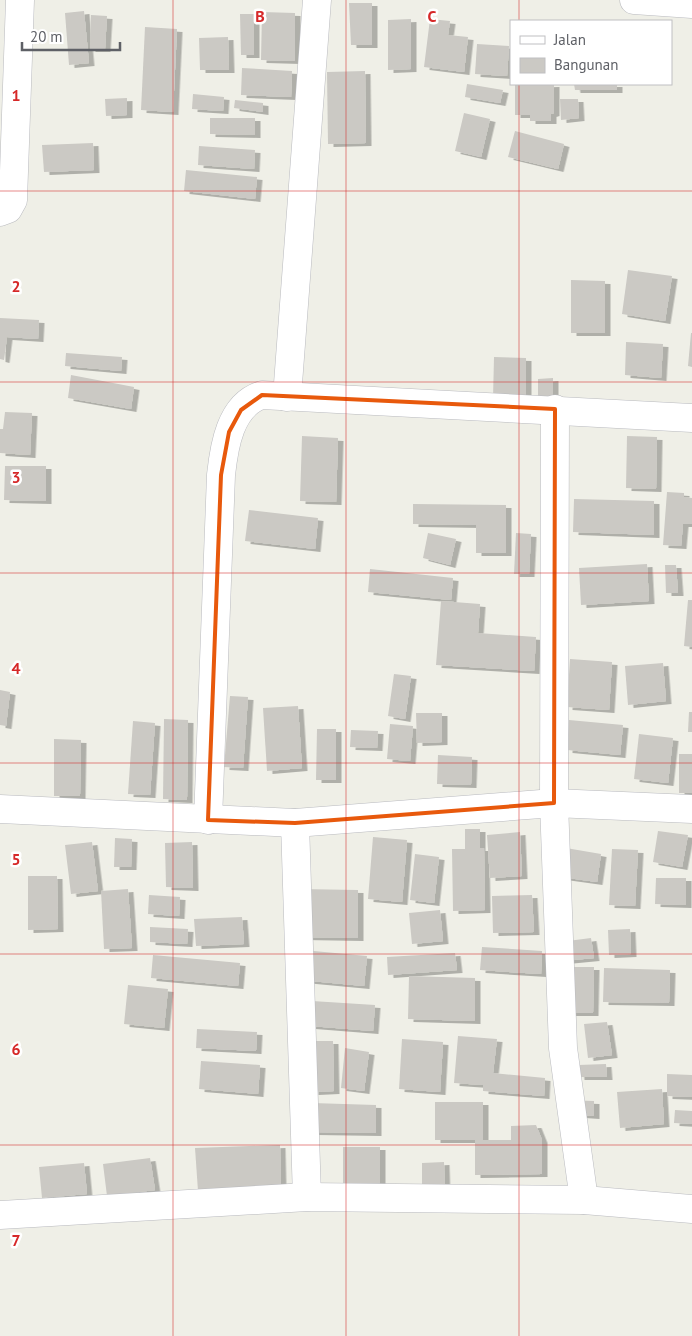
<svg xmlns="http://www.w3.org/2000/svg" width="692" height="1336" font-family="'PT Sans',sans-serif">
  <defs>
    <filter id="shadow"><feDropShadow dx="5.5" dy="3" stdDeviation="0" flood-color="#0004"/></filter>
  </defs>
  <rect width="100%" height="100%" fill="#efefe7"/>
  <g fill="#cbc9c4" filter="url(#shadow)">
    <polygon points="349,3 372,3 372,45 351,45"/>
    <polygon points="84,11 89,63 69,65 65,13"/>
    <polygon points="262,12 295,13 295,61 261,60"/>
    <polygon points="240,14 254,14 254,55 241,55"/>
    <polygon points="91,15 107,16 105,49 90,49"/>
    <polygon points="411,19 411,69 388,70 388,20"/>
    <polygon points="430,19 450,21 448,35 468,37 464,72 424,67"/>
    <polygon points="145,27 177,29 173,112 141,110"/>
    <polygon points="228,37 229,70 200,70 199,38"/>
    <polygon points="477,44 509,46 507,76 475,74"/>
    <polygon points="242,68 292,71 291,97 241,95"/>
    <polygon points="365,71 366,143 328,144 327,72"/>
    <polygon points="467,84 503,90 500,103 465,97"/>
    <polygon points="554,84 554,113 551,114 551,121 530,121 530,115 515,115 515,85"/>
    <polygon points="574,84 617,84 617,90 575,90"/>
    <polygon points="193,94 224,97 223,111 192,109"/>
    <polygon points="127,98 127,115 106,116 105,99"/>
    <polygon points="560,99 578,99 579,118 561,120"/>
    <polygon points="235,100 263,103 263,112 234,108"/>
    <polygon points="464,113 490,119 481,157 455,151"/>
    <polygon points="210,118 255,118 255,135 210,134"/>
    <polygon points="515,131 564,144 558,169 508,157"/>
    <polygon points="93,143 94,170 44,172 42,145"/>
    <polygon points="199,146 255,150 254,169 198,165"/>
    <polygon points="186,170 257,177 255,199 184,191"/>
    <polygon points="628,270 672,276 665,321 622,314"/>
    <polygon points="571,280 605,281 605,333 571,333"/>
    <polygon points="0,318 39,320 38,339 7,337 4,360 0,359"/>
    <polygon points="691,333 692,333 692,367 688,366"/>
    <polygon points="626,342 663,344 661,378 625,375"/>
    <polygon points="66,353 122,357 121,371 65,366"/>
    <polygon points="494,357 526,358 526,400 493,399"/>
    <polygon points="71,375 134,387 131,409 68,398"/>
    <polygon points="553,378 553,402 538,402 538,379"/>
    <polygon points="5,412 32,413 30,455 0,453 0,429 3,429"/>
    <polygon points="302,436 338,438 336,502 300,501"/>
    <polygon points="627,436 657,437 656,489 626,488"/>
    <polygon points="5,466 46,466 46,501 4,500"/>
    <polygon points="667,492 684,493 684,497 692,498 692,524 683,524 681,546 663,545"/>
    <polygon points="574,499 654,501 654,535 573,532"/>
    <polygon points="413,504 506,505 506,553 476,553 476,525 413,524"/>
    <polygon points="249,510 318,518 315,549 245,541"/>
    <polygon points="428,533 456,539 450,565 423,558"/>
    <polygon points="516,533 531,534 529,574 514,574"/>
    <polygon points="647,564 649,601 581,605 579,568"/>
    <polygon points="665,565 676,565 678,593 666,593"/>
    <polygon points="370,569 453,578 451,600 368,592"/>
    <polygon points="688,600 692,600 692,647 684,646"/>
    <polygon points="441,601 480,604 478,633 536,637 534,671 436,665"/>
    <polygon points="570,659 612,662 609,710 567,707"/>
    <polygon points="663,663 666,701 628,705 625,666"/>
    <polygon points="394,674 411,676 405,719 388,716"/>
    <polygon points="0,690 10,692 6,726 0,725"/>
    <polygon points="230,696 248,697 243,768 224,767"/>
    <polygon points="298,706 302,768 267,771 263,708"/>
    <polygon points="689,712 692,712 692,732 688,732"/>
    <polygon points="416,713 442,713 442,742 417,743"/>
    <polygon points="164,719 188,720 187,800 163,799"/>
    <polygon points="569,720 623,725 620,755 567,750"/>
    <polygon points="133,721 155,723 150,795 128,794"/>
    <polygon points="390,724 413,726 410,761 387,759"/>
    <polygon points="317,729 336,729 336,780 316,780"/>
    <polygon points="351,730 378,731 377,748 350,747"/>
    <polygon points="639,734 673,738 668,783 634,779"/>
    <polygon points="54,739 81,740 80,796 54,796"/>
    <rect x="679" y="754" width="13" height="39"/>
    <polygon points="438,755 472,757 471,785 437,784"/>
    <polygon points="465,829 480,829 480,848 484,848 485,910 453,911 452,849 465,849"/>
    <polygon points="658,831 688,835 682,867 653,862"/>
    <polygon points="520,832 522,876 490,878 487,835"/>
    <polygon points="373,837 407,840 402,902 368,899"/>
    <polygon points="115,838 132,839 131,867 114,867"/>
    <polygon points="92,842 98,891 71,894 65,845"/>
    <polygon points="192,842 193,888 166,887 165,843"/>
    <polygon points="566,848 601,854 597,882 561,877"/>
    <polygon points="612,849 638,850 635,906 609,905"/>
    <polygon points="415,854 439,857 434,903 410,900"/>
    <polygon points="28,876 57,876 58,929 28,930"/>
    <polygon points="656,878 686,878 686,905 655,904"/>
    <polygon points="128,889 132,948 104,949 101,891"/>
    <polygon points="299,889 358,890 358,938 298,937"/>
    <polygon points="149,895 180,897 179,916 148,914"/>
    <polygon points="532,895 534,932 493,933 492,896"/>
    <polygon points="440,910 443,941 412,944 409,913"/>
    <polygon points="242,917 244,944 196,946 194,919"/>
    <polygon points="150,927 188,929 187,944 150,942"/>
    <polygon points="630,929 631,954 609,955 608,930"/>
    <polygon points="591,938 594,958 563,961 560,942"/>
    <polygon points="482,947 542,951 541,974 480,970"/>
    <polygon points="303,950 367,956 364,986 300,980"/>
    <polygon points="455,953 457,970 388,975 387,957"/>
    <polygon points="153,955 240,963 238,986 151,978"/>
    <polygon points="559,967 594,967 593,1013 559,1013"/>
    <polygon points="604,968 670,970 669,1003 603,1002"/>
    <polygon points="409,976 475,978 475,1021 408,1019"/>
    <polygon points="128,985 168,989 164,1028 124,1024"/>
    <polygon points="312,1001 375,1005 373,1031 310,1026"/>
    <polygon points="607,1022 612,1055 588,1058 584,1024"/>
    <polygon points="197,1029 257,1032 256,1051 196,1048"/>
    <polygon points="458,1036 497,1039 493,1073 545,1078 544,1096 483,1091 483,1085 454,1083"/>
    <polygon points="402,1039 443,1042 440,1092 399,1089"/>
    <polygon points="312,1041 333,1041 334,1091 313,1092"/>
    <polygon points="345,1048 369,1052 364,1091 341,1088"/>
    <polygon points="201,1061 260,1065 258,1094 199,1089"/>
    <polygon points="606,1064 607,1077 579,1077 578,1065"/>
    <polygon points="667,1074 692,1075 692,1097 667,1096"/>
    <polygon points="662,1089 664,1124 620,1128 617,1092"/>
    <polygon points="566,1100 594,1101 594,1116 565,1114"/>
    <polygon points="435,1102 483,1102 483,1140 511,1140 511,1126 536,1125 542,1140 542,1174 475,1175 475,1140 435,1140"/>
    <polygon points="312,1103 376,1105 376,1133 311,1132"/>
    <polygon points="675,1110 692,1111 692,1124 674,1123"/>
    <polygon points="280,1145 281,1187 198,1191 195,1148"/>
    <polygon points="343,1147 380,1147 380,1196 343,1197"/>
    <polygon points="150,1158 155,1190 107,1196 103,1164"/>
    <polygon points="444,1162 445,1193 422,1193 422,1163"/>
    <polygon points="84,1163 87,1194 42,1198 39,1167"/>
  </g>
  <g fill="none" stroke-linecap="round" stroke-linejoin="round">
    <defs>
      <g id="street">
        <polyline points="634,0 692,4"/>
        <polyline points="0,212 8,209 13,200 20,0"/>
        <polyline points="287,397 317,0"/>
        <polyline points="555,409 554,803 563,1048 584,1200"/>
        <polyline points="0,809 295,823 554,803 692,809"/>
        <path d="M208 820 221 475C224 447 230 405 262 395L692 418"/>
        <polyline points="295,823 307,1197"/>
        <polyline points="0,1215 307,1197 584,1200 692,1209"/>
      </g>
    </defs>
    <use href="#street" stroke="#b9babf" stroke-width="29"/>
    <use href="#street" stroke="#fff" stroke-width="28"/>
  </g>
  <path fill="none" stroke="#e8590c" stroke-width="4" stroke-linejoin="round" d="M262 395 555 409 554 803 295 823 208 820 221 475 229 432 241 410Z"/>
  <path fill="none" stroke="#d62828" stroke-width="1" stroke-opacity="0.55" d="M173 0V1336M346 0V1336M519 0V21M519 84V1336M0 191H692M0 382H692M0 573H692M0 763H692M0 954H692M0 1145H692"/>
  <g font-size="16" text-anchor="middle" font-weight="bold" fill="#d62828" stroke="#fff" stroke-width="5" stroke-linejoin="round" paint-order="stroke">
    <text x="260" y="22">B</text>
    <text x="432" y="22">C</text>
    <text x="16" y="101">1</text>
    <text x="16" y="292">2</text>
    <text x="16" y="483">3</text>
    <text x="16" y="674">4</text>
    <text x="16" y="865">5</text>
    <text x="16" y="1055">6</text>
    <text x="16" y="1246">7</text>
  </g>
  <rect x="510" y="20" width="162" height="65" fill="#ffffff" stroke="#bfbfc2"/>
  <rect x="520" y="36" width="25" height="8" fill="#ffffff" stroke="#bfbfc2"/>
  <text x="554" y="45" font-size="15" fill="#5e6066">Jalan</text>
  <rect x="520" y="58" width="25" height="15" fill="#cbc9c4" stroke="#bfbfc2"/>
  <text x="554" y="70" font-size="15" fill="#5e6066">Bangunan</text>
  <path d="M22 42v8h98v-8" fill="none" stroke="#5e6066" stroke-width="2.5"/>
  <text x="30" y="42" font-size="15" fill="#5e6066" stroke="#ffffff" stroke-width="4" paint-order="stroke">20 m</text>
</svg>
